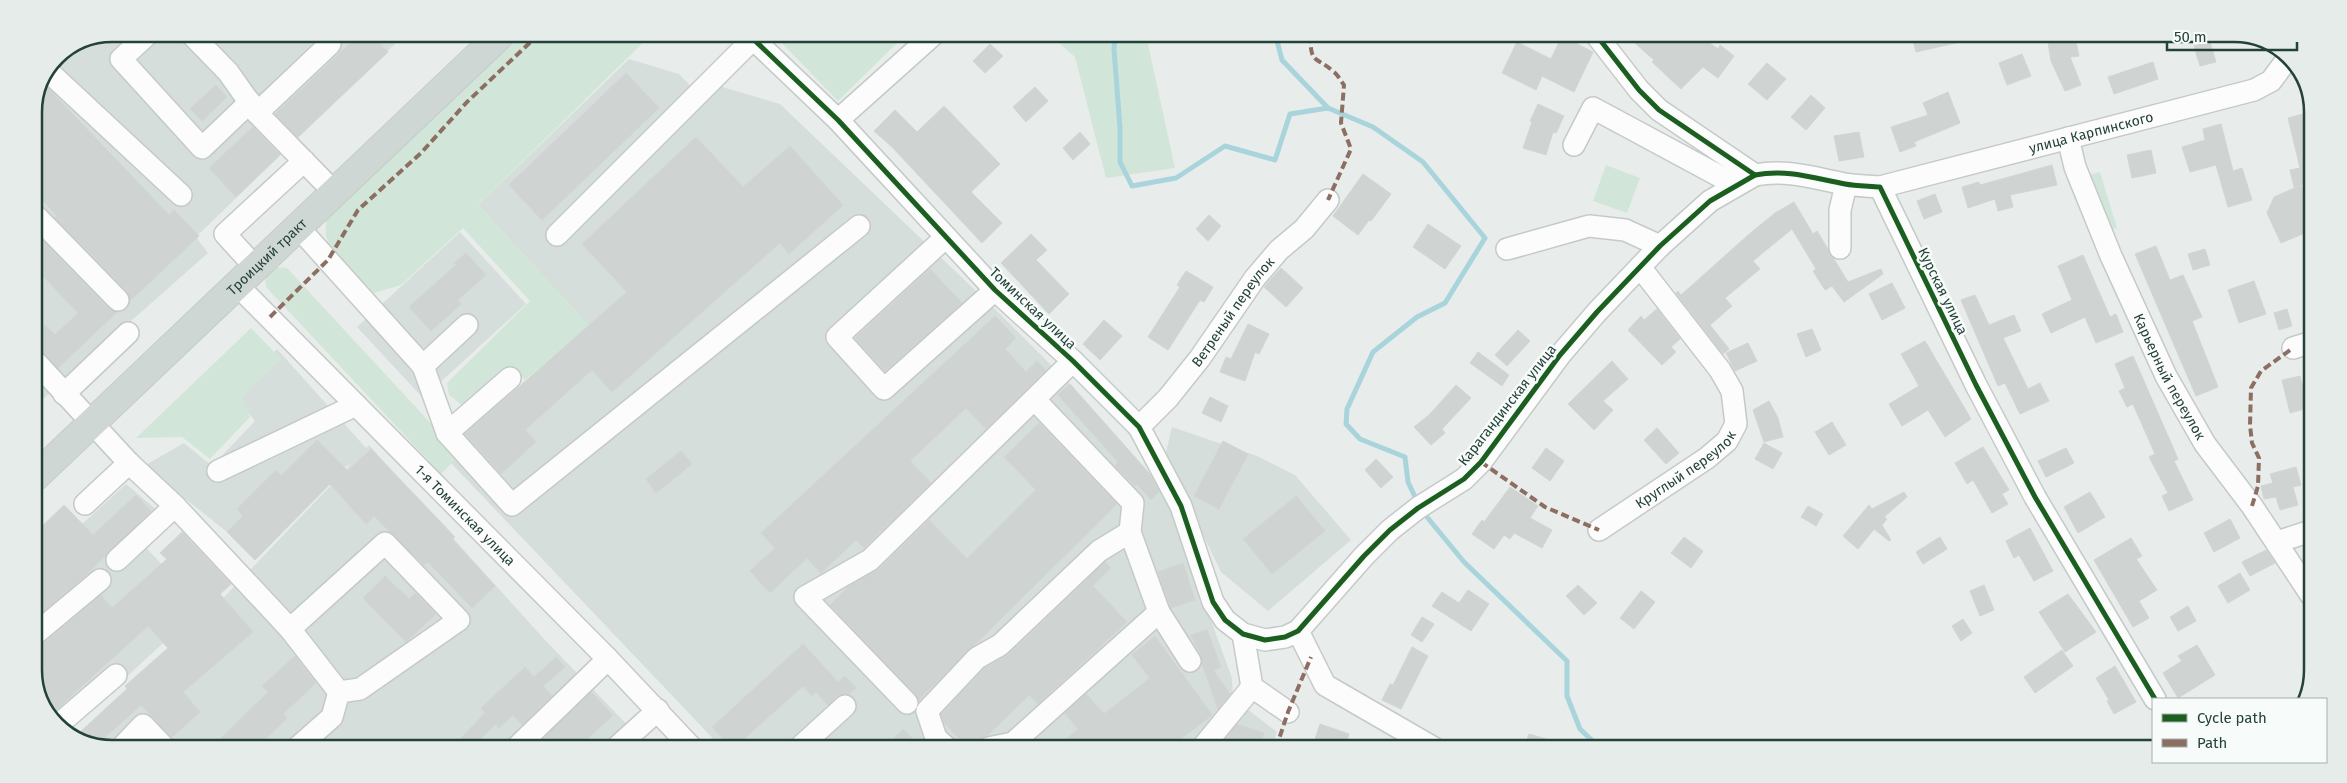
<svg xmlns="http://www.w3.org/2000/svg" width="2347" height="783" font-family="'Fira Sans',sans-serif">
  <rect width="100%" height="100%" fill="#e8edeb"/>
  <g fill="#d6dedb">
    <polygon points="112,34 405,34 196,237 208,253 34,407 34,112 57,57"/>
    <polygon points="629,59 679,74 704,100 716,85 780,104 998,312 1070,384 1163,489 1232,678 1233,698 1277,732 1271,748 721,747 451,463 457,435 497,399 501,403 589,326 478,205"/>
    <polygon points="460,232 526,304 423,398 357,327"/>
    <polygon points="277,349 366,448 369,445 545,640 649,747 92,746 77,737 213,609 351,464 227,532 144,466 184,443 212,466 255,421 233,393"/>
    <polygon points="1172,427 1257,456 1295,475 1351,540 1268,611 1221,572 1165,456"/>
    <polygon points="126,484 158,511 134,535 202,607 68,731 50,719 34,676 34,568"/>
  </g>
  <g fill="#d1e6d8">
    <path d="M520 34H652L478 205 589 326 525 380 508 366 463 406 449 395 447 383 530 301 463 228 401 285 374 293C359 283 329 255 326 236 325 232 326 225 326 220Z"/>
    <polygon points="774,35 905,35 838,101"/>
    <polygon points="1050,35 1146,35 1175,168 1106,178 1075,57"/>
    <polygon points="1606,165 1640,178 1627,213 1593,201"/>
    <polygon points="2100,172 2117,228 2105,232 2089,175"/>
    <polygon points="276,267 287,268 460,455 441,474 266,287 265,276"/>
    <polygon points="251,328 281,359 242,397 250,417 210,459 182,437 136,438"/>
  </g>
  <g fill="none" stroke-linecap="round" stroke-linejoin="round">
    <g stroke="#a9d4db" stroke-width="5">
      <polyline points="1115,35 1114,49 1120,128 1120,162 1132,186 1176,178 1225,146 1275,160 1290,114 1328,108 1373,127 1423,162 1485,238 1445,303 1417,317 1373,352 1347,409 1346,424 1360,439 1405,457 1408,482 1418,503"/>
      <polyline points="1278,35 1276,37 1282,60 1328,108"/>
      <polyline points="1422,511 1464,562 1567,661 1567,696 1580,729 1600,748"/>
    </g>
  </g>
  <g fill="#cfd4d2" stroke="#d1d6d4">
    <polygon points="360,34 371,34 388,52 298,137 275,114"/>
    <polygon points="1562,36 1593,52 1574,92 1542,76 1536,90 1502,73 1517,42 1551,59"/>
    <polygon points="1627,36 1700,36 1718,49 1720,45 1734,56 1718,78 1703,67 1681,89 1652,62 1654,60"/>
    <polygon points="1912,36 1960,36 1960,42 1916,52"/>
    <polygon points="2047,36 2075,36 2079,56 2070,57 2081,85 2065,91 2051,61"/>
    <polygon points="2210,42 2216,62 2200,66 2194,46"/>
    <polygon points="990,44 1003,56 985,73 973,61"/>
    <polygon points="2022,54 2031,76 2007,85 1999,63"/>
    <polygon points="2153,62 2158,79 2114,94 2108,77"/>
    <polygon points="1767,63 1786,79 1767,100 1748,84"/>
    <polygon points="626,73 659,108 542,220 509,185"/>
    <polygon points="45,85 169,215 174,210 199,236 130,301 127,291 55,218 57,216 34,191 34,112"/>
    <polygon points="216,85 227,97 202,121 190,109"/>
    <polygon points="1035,87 1048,101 1026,122 1013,107"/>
    <polygon points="1948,92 1960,123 1914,142 1916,146 1900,152 1891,127 1928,115 1923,103"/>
    <polygon points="1811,95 1825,108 1806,130 1791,117"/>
    <polygon points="1538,104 1564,116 1556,133 1553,132 1546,155 1523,148 1532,122 1530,121"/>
    <polygon points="944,106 1000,164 971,192 1002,223 982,243 892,147 874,131 895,110 917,132"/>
    <polygon points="2303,114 2313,158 2313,199 2307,200 2304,185 2301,185 2312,211 2306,214 2312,230 2281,243 2267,213 2274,197 2301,185 2294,187 2290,170 2300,168 2288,118"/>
    <polygon points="2221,124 2233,171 2242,168 2252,200 2228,207 2216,165 2190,172 2182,147 2205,140 2203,129"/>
    <polygon points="253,127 280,155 236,197 209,168"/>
    <polygon points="1080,132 1090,144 1073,160 1063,148"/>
    <polygon points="1859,132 1864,157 1839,161 1834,136"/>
    <polygon points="696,137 743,187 790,146 843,205 789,254 780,243 612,392 592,370 525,430 536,442 501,474 465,434 627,292 582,244"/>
    <polygon points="2151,150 2156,173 2132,178 2127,155"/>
    <polygon points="2052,165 2057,185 2010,195 2013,207 1998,211 1995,199 1968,208 1962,187 1979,182 1980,185"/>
    <polygon points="1363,174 1391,194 1371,221 1369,220 1358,235 1333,216"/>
    <polygon points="1935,194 1942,212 1924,219 1917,201"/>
    <polygon points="1794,202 1813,234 1817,231 1848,282 1881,269 1883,274 1844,302 1832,286 1825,290 1813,271 1816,269 1792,229 1753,261 1760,269 1725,298 1732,306 1710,325 1729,349 1723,354 1676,293 1678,291 1681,295 1747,236 1775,213"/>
    <polygon points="1209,215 1221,226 1208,241 1196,229"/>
    <polygon points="1428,224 1461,246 1445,269 1413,247"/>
    <polygon points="1031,234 1047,250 1036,260 1069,294 1049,314 1001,263"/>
    <polygon points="37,235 109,309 117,312 58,368 43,352 34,347 34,336 45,325 55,335 78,313 41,274 34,281 34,238"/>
    <polygon points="2156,246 2170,280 2183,275 2202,317 2192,321 2218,387 2196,396 2135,254"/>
    <polygon points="2205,249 2210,265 2193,270 2188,254"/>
    <polygon points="466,253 486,275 458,300 461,304 431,331 409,307 456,265 454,263"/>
    <polygon points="2083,255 2110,317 2116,314 2123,332 2096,343 2085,317 2051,333 2042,314 2072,300 2058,266"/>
    <polygon points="1281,268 1303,288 1286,307 1264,287"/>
    <polygon points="930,269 962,303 885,371 855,338"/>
    <polygon points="1186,271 1213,287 1204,302 1200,300 1168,350 1148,337 1180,287 1177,285"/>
    <polygon points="2254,281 2266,314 2239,323 2228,290"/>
    <polygon points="1892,283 1905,308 1882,320 1869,294"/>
    <polygon points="1975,295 1989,325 2014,315 2021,331 2003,338 2028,389 2040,383 2049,401 2020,414 2005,383 1998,386 1961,300"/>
    <polygon points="1657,309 1680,339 1671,347 1676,352 1662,365 1628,330 1641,316 1644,320"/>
    <polygon points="2287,309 2292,326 2279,330 2274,313"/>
    <polygon points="995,316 1016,338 1005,349 1026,372 1037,361 1046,370 986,429 966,408 910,461 931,483 864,548 856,540 821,573 807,558 770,593 750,571 775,548 761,533"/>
    <polygon points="1104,320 1122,336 1100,360 1083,344"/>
    <polygon points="1248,324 1269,334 1259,354 1255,352 1245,381 1220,372 1226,357 1231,359"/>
    <polygon points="1812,329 1821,350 1806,357 1797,334"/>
    <polygon points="1518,330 1530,341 1507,366 1495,355"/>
    <polygon points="1925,341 1971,419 1945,437 1928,410 1902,426 1889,404 1919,386 1901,354"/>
    <polygon points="1748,343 1757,361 1735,371 1726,353"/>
    <polygon points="1478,352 1509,375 1502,386 1470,363"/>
    <polygon points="2133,356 2178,459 2174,461 2193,500 2169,511 2162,496 2168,493 2149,457 2155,454 2133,404 2127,407 2119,391 2125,388 2115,364"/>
    <polygon points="1612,361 1628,379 1603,401 1613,410 1594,430 1568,404"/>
    <polygon points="2300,376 2308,408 2290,413 2282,380"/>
    <polygon points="1070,384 1149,473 1159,492 1151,500 1137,484 1135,486 1115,466 1118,462 1058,395"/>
    <polygon points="1456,385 1471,398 1442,429 1445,433 1431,445 1414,427 1429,415"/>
    <polygon points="1210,397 1228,406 1221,422 1202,413"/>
    <polygon points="1769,401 1778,418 1783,437 1764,442 1753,410"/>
    <polygon points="1832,422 1846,445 1829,455 1815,432"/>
    <polygon points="1039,423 1117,504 919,700 830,605 849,586 879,569 929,520 967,559 1036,490 1004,457"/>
    <polygon points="1657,428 1679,453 1666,464 1644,440"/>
    <polygon points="317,440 348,471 371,449 455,537 452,539 495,586 472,608 428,562 424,565 374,516 366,524 330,484 255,560 227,532 243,516 237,509 276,470 281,476"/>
    <polygon points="1223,441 1248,454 1219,509 1194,496"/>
    <polygon points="1764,443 1782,453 1773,469 1755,459"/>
    <polygon points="1983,447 2009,490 2002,494 2008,504 1992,513 1973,480 1967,484 1955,463"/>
    <polygon points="1546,448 1564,461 1550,481 1532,468"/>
    <polygon points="2066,448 2074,463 2046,477 2038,461"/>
    <polygon points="681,451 692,464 656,493 646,479"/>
    <polygon points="1376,459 1393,477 1381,488 1365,470"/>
    <polygon points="2296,467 2301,485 2293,487 2298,505 2280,510 2276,497 2264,499 2261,486 2273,483 2270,474"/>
    <polygon points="1510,487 1538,506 1530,518 1552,530 1542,548 1514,533 1510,539 1504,535 1494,549 1472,534 1482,520 1484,522"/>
    <polygon points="1904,492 1907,497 1884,517 1887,519 1882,525 1891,540 1889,541 1874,529 1858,549 1843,536 1869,505 1872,509"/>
    <polygon points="2090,492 2105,517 2078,533 2064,507"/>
    <polygon points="136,495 151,511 84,577 34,619 34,534 64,505 93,535"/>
    <polygon points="1296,496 1325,531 1272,574 1243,539"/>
    <polygon points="1808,506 1823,514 1816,526 1801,517"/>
    <polygon points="2230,519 2240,538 2214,552 2204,533"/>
    <polygon points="2030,528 2053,571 2034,581 2019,555 2014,558 2006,541"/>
    <polygon points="182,532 231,584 220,594 253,632 183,692 200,712 172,737 141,705 95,746 92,746 78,734 127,689 125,686 168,648 148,626 49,716 34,676 34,647 42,645 101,595 112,608 167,559 160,553"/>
    <polygon points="1684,537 1703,551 1691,568 1671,553"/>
    <polygon points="1940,537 1947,549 1923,564 1916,552"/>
    <polygon points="2131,538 2142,556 2136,559 2157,590 2139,601 2149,618 2133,627 2094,560"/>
    <polygon points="2266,550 2275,563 2250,576 2242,562"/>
    <polygon points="1105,562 1111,568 1093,586 1127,622 1038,704 1029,695 988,735 979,739 975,748 968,748 944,723 941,714 985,668 1009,654"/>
    <polygon points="1183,563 1195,600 1171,608 1158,572"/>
    <polygon points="2240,573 2250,590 2228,603 2218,586"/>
    <polygon points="385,576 409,599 415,593 436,614 406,642 363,598"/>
    <polygon points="1578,585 1597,603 1584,615 1566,596"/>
    <polygon points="1984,585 1994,610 1980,616 1970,591"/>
    <polygon points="1468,590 1489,604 1471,631 1432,606 1442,592 1459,603"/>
    <polygon points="1641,591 1655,602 1634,629 1620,618"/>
    <polygon points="2068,594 2096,632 2065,652 2039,612"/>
    <polygon points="2188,606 2196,621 2178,631 2170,617"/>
    <polygon points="1422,617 1434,624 1422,642 1411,635"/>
    <polygon points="1963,619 1972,633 1961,641 1952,626"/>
    <polygon points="1207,630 1221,667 1213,670 1230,694 1218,709 1202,664 1201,655 1191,635"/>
    <polygon points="1155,636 1212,715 1169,748 1056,748 1078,729 1065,713 1086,694 1104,714 1150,678 1132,655"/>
    <polygon points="803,644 838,682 845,676 856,688 849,694 837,696 828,705 816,692 812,696 803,686 735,747 731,747 712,727"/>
    <polygon points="2197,645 2215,675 2178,698 2163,673 2182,661 2178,656"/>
    <polygon points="1412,647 1428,656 1401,709 1382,700 1390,684 1393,685"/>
    <polygon points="2062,650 2073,666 2035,693 2024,677"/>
    <polygon points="295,656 316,683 283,714 287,718 257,747 212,747 268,692 262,686"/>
    <polygon points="556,657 565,667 543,686 552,696 522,725 513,715 499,728 496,724 472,747 468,747 460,739 485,713 481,708 525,667 534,677"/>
    <polygon points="2115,666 2136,702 2114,714 2107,701 2109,700 2096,678"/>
    <polygon points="591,692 613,715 579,747 535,747"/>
    <polygon points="1237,724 1264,733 1259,748 1223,748 1226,738"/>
    <polygon points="1320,724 1349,734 1344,748 1312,748"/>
    <polygon points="903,729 922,748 885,748"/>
    <polygon points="1529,734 1566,745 1565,748 1524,748"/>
  </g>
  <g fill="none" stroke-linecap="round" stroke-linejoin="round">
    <defs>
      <g id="minor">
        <polyline points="148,34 121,59 202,148 250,102"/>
        <polyline points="191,34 228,72 257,113 334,192"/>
        <polyline points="749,35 838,120 995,290 1073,361 1139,427 1181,506 1213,602 1225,620 1243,634 1265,640 1285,637 1298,631 1364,556 1390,530 1418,508 1464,479 1481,462 1560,355 1597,312 1660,246 1710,201 1755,175"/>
        <path d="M1597 36 1639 90 1659 110 1755 175C1787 169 1813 178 1845 184 1856 186 1869 186 1880 187L1976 385 2035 497 2155 699"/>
        <polyline points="50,73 181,195"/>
        <polyline points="257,113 330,44"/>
        <polyline points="838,120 933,35"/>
        <path id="s1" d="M2068 138 2075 167 2111 256 2166 376 2205 444 2252 506 2311 595"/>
        <polyline points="1574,145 1593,108 1736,185"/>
        <path id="s2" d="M1880 187 2254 90 2271 81 2288 58"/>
        <polyline points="34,217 37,217 118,300"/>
        <polyline points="298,227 423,366 467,325"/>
        <polyline points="557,235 753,39"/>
        <polyline points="946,237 837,337 884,389 995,290"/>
        <polyline points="1840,248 1840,210 1846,185"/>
        <polyline points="1507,249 1589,226 1625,230 1660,246"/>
        <polyline points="256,268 225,234 304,161"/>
        <path id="s3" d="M237 285 608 659 691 747"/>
        <polyline points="2293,348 2312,342"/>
        <polyline points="34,360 129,463 175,506 290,629 339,692"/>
        <polyline points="423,366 447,433 512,505 859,226"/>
        <polyline points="64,394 128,333"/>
        <polyline points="1035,400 1133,503 1130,532 1159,612 1190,661"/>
        <path id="s4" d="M1139 427 1168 398 1200 358 1255 278 1279 250 1304 229 1328 200"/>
        <polyline points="447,433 510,378"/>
        <polyline points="218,471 356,405"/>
        <polyline points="85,504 129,463"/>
        <path id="s5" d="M1599 530 1707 458 1727 441 1736 424 1732 391 1720 370 1640 267"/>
        <polyline points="2277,542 2311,531"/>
        <polyline points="117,560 175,506"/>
        <polyline points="290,629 385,543 459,620 360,689 339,692 332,717 298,747"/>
        <polyline points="1298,631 1325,685 1434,748"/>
        <polyline points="1243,634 1252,687 1288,712"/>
        <polyline points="34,635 100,580"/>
        <polyline points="907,703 805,597 870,560 1073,361"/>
        <polyline points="59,724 116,675"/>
        <polyline points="122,747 143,725 164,747"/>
        <polyline points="517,747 608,659"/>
        <polyline points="617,747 658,710"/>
        <polyline points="800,747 845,706"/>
        <polyline points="947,748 936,738 927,711 977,658 1000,645 1099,551 1130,532"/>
        <polyline points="988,748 1013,743 1159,612"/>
        <polyline points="1202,748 1252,687"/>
      </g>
      <g id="major">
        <path id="s6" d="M34 478 501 34"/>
      </g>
    </defs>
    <use href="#minor" stroke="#c5cac8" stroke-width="24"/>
    <use href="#major" stroke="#c3ccc9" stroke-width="30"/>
    <use href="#minor" stroke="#fcfcfc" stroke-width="21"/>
    <use href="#major" stroke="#cfd7d5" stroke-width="28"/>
    <g stroke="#8d6e63" stroke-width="4" stroke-dasharray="8 4" stroke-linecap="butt">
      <path d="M1310 35C1311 66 1315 55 1334 72 1338 75 1341 81 1344 85L1341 123 1351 149 1328 200"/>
      <polyline points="2303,82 2303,91 2313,130"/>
      <polyline points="270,317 328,260 358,210 421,153 467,102 539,34"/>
      <polyline points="1481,462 1545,507 1599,530"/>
      <polyline points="2252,506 2258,486 2259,458 2252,443 2250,425 2251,388 2261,371 2293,348"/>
      <polyline points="1276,748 1288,712 1311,657"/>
    </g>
    <defs>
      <g id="cycleway">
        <polyline points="749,35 838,120 995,290 1073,361 1139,427 1181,506 1213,602 1225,620 1243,634 1265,640 1285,637 1298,631 1364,556 1390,530 1418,508 1464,479 1481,462 1560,355 1597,312 1660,246 1710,201 1755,175"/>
        <path d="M1597 36 1639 90 1659 110 1755 175C1787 169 1813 178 1845 184 1856 186 1869 186 1880 187L1976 385 2035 497 2155 699"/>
      </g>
    </defs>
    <use href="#cycleway" stroke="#f7fbf9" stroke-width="8"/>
    <use href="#cycleway" stroke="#1b5e20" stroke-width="5"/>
  </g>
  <g text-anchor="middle" stroke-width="5" stroke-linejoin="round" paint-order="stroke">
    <g font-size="14" fill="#24423a" stroke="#f7fbf9">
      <text dy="5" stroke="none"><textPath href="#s2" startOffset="218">улица Карпинского</textPath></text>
      <text dy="5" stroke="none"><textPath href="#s6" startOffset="321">Троицкий тракт</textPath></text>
      <text transform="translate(1943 291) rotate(64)" y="5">Курская улица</text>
      <text transform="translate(1033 308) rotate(43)" y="5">Томинская улица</text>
      <text dy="5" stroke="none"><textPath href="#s4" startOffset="149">Ветреный переулок</textPath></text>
      <text dy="5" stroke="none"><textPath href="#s1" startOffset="260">Карьерный переулок</textPath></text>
      <text transform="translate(1507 405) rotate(-52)" y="5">Карагандинская улица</text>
      <text dy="5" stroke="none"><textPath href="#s5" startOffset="106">Круглый переулок</textPath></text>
      <text dy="5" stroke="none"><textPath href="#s3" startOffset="324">1-я Томинская улица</textPath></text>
    </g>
  </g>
  <path d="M0 0H2347V783H0ZM112 42H2234A70 70 0 0 1 2304 112V670A70 70 0 0 1 2234 740H112A70 70 0 0 1 42 670V112A70 70 0 0 1 112 42Z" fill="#e6ecea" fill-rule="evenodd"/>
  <path fill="none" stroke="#24423a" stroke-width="2.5" d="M112 42H2234A70 70 0 0 1 2304 112V670A70 70 0 0 1 2234 740H112A70 70 0 0 1 42 670V112A70 70 0 0 1 112 42Z"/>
  <rect x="2152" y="698" width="175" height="65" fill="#f7fbf9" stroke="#a3b1ad"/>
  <rect x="2162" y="714" width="25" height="8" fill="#1b5e20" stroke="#a3b1ad"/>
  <text x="2197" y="723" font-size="15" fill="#24423a">Cycle path</text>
  <rect x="2162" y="739" width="25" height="8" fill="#8d6e63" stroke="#a3b1ad"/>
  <text x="2197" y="748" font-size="15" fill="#24423a">Path</text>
  <path d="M2167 42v8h130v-8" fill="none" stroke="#24423a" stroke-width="2.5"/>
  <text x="2174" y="42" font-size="15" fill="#24423a" stroke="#f7fbf9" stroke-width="4" paint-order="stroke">50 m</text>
</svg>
